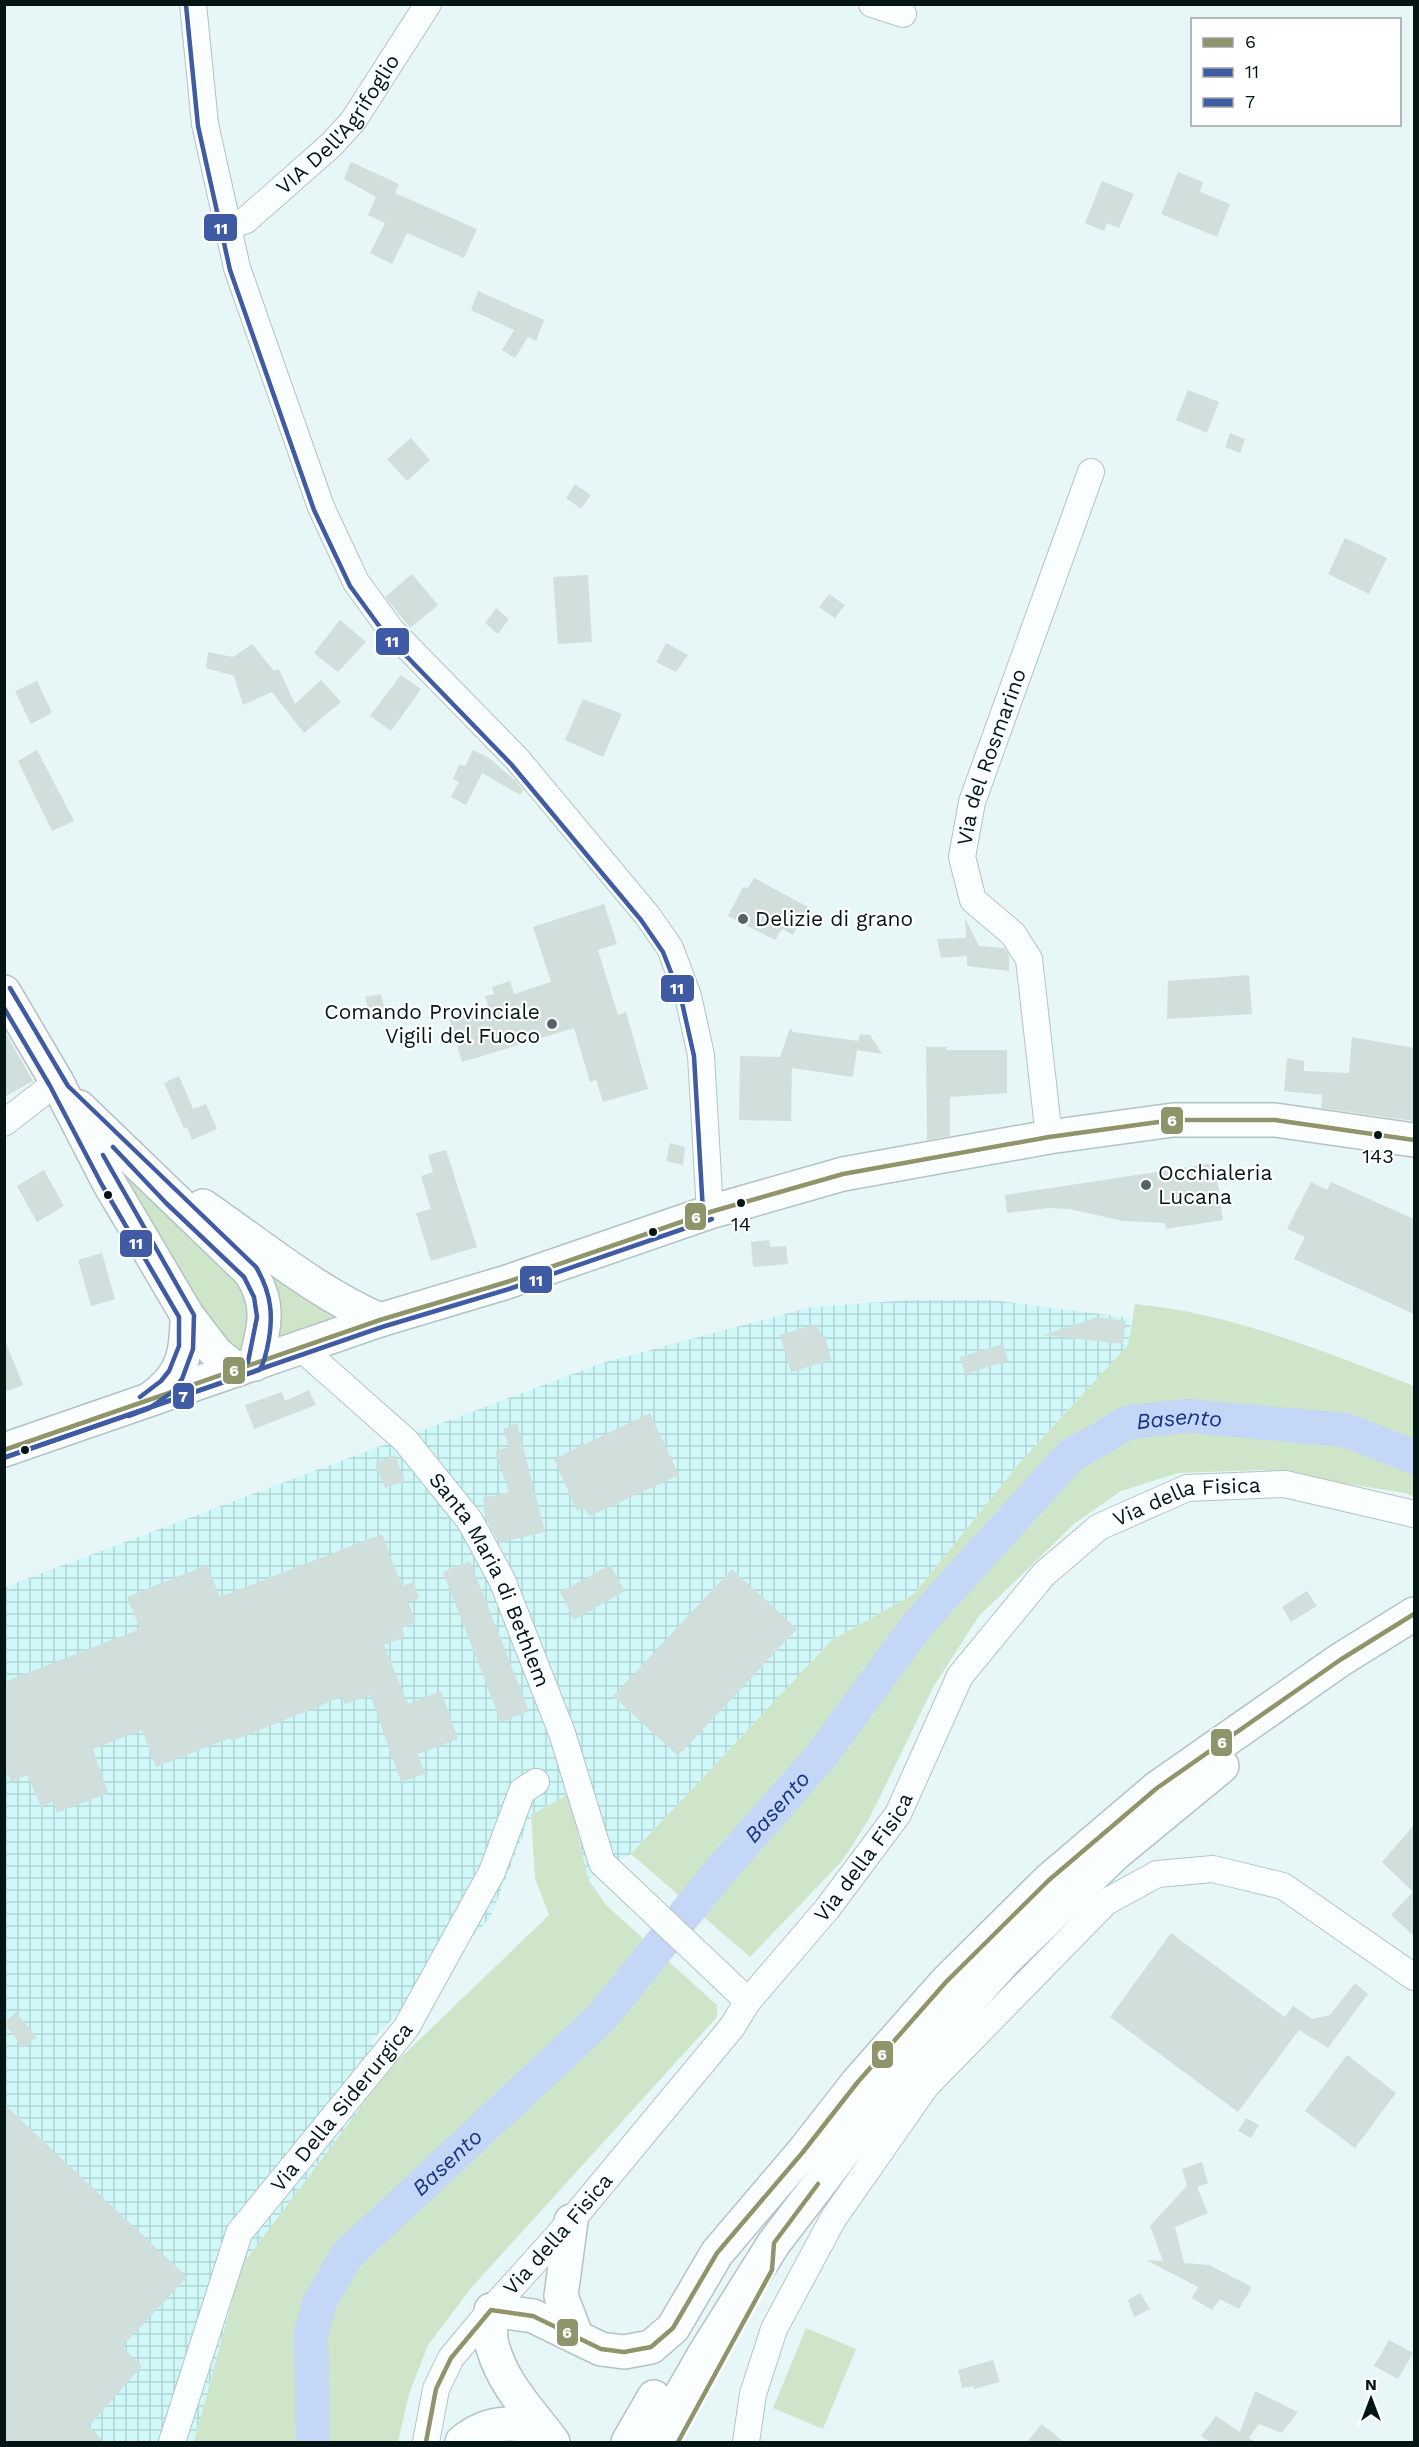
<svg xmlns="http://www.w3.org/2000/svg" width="1419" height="2447" font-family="'Work Sans',sans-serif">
  <defs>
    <pattern id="industrial-grid" width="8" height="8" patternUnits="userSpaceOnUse" patternTransform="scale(1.5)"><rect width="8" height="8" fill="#d0f8f9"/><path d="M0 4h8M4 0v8" fill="none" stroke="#b1d4d5"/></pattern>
  </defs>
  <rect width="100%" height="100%" fill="#e7f7f8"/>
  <polygon fill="url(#industrial-grid)" points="912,1300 992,1300 1131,1318 1128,1345 1022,1460 914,1594 832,1640 631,1854 588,1879 569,1794 531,1815 490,1918 370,2042 392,2066 242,2265 194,2442 5,2442 5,1587 602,1363 811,1307"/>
  <g fill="#cfe5ca">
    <polygon points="115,1160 249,1284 246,1352 237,1352 206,1326"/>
    <polygon points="203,1211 333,1315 331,1321 272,1346"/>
    <path d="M1135 1304C1231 1313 1325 1352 1414 1386V1497L1405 1493 1261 1470 1178 1473 1121 1491 1074 1524 979 1616 934 1686 868 1821 842 1861 750 1957 631 1854 832 1640 914 1594 1022 1460 1128 1345Z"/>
    <polygon points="569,1794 588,1879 606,1905 717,2005 717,2017 472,2287 428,2345 409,2394 398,2442 194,2442 242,2265 392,2066 549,1915 535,1878 531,1815"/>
    <polygon points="806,2328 856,2349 823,2429 773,2408"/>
  </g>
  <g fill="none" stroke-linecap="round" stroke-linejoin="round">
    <path stroke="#c4d7f6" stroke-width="34" id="s1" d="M313 2442 311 2334 319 2304 346 2256 601 2018 720 1871 821 1756 918 1624 1070 1456 1129 1422 1188 1416 1346 1430 1414 1457"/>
  </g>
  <g fill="#d0dfdc">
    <polygon points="351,162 399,184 395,193 477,229 464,258 407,233 392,264 370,253 385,223 368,215 376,197 344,179"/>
    <polygon points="1178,172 1203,182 1200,192 1230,204 1217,237 1161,214"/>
    <polygon points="1102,181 1134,194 1119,228 1107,223 1104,231 1085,223"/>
    <polygon points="478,291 544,320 536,341 528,337 515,358 502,350 514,330 471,310"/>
    <polygon points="1188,390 1219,402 1207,433 1176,420"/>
    <polygon points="1230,433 1245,439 1240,453 1225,447"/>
    <polygon points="411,438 430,460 407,481 387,459"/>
    <polygon points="575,484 591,495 581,509 566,498"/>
    <polygon points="1345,538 1387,558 1369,594 1328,574"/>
    <polygon points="412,574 438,605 410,628 385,597"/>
    <polygon points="588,575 592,642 558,644 553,577"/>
    <polygon points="829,594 845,605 835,618 819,607"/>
    <polygon points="496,608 509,619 498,634 485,623"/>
    <polygon points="340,620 366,642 338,672 314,653"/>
    <polygon points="666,643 688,655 676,672 656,662"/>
    <polygon points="252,644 274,671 279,669 295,704 321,680 341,702 304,733 272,692 243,705 234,676 206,668 208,652 233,657"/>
    <polygon points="401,675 421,689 391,731 370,716"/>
    <polygon points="37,681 52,713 31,724 15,691"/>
    <polygon points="583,699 622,714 603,757 565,740"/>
    <polygon points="37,750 74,821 52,831 18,761"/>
    <polygon points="473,750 489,758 517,782 523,790 520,795 482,773 466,805 451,797 459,782 453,779 459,765 465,766"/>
    <polygon points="754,878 808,907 793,935 782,929 775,940 728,916 743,887 748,888"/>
    <polygon points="604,904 617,944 598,950 618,1015 626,1012 648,1089 603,1102 596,1080 590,1082 574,1028 462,1062 449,1018 488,1005 485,996 494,994 492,987 510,981 514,994 551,982 533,927"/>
    <polygon points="965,918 979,946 1004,948 1009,955 1009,971 967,966 967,956 941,958 937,939 966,938"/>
    <polygon points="1249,975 1252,1014 1167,1019 1168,981"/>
    <polygon points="381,994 386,1015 371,1019 365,997"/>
    <polygon points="790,1028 793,1032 858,1041 860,1034 870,1035 882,1054 857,1050 853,1077 792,1068 791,1121 739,1120 740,1056 780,1057"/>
    <polygon points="4,1030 33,1081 4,1097"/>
    <polygon points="1352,1037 1414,1048 1414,1121 1321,1108 1322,1095 1284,1091 1287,1058 1304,1061 1304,1071 1349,1073"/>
    <polygon points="926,1047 947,1047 946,1050 1007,1050 1007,1093 950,1097 950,1136 927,1140"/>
    <polygon points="179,1076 193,1109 206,1104 217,1129 192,1140 187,1127 184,1128 164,1083"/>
    <polygon points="670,1143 685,1147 683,1165 666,1161"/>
    <polygon points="446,1150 477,1247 431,1261 416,1213 431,1209 421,1176 433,1172 428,1155"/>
    <polygon points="1215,1163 1223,1220 1166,1229 1165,1223 1123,1221 1069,1209 1049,1208 1007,1213 1005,1195"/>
    <polygon points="44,1170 64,1206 37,1222 17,1186"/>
    <polygon points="1311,1182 1327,1190 1331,1182 1414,1219 1414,1314 1294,1259 1305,1237 1287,1229"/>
    <polygon points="769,1240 770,1247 786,1246 788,1264 753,1267 751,1242"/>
    <polygon points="102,1253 115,1299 91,1306 78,1260"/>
    <polygon points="1098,1317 1126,1321 1123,1344 1043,1335"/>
    <polygon points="816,1324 822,1337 825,1336 831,1360 791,1372 780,1335"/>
    <polygon points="4,1338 23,1385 4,1392"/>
    <polygon points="1003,1344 1008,1361 965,1374 960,1357"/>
    <polygon points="309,1390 316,1405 254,1429 245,1405 282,1392 285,1401"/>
    <polygon points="650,1413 679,1475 590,1516 582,1507 577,1511 554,1459"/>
    <polygon points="517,1423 545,1532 499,1543 485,1517 483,1498 509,1492 495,1451 509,1447 503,1429"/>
    <polygon points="395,1455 405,1481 385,1488 375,1463"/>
    <polygon points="382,1534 402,1586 414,1582 419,1598 408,1602 416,1622 402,1628 405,1637 384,1645 408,1704 441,1691 458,1739 418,1754 425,1774 401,1782 370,1695 345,1704 342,1697 232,1741 230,1738 156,1767 142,1730 93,1749 108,1793 57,1813 53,1802 41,1807 27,1775 11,1782 4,1765 4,1682 140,1629 127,1597 207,1565 220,1597"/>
    <polygon points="470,1561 529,1711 501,1722 443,1572"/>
    <polygon points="610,1565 625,1591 574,1620 560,1592"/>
    <polygon points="732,1569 797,1629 678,1756 613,1696"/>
    <polygon points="1307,1591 1317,1606 1291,1622 1282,1607"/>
    <polygon points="1414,1825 1414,1936 1391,1915 1413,1892 1382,1862"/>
    <polygon points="1171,1933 1285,2017 1293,2006 1312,2019 1330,2015 1355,1983 1368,1994 1328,2048 1299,2030 1238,2112 1110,2017"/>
    <polygon points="16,2012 37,2038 23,2048 4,2023"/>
    <polygon points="1347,2055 1396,2093 1355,2148 1305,2111"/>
    <polygon points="4,2104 187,2277 122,2347 142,2366 89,2426 104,2442 4,2442"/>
    <polygon points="1246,2118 1259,2125 1251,2138 1238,2131"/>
    <polygon points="1202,2162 1208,2183 1197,2187 1208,2213 1175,2227 1184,2263 1209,2265 1252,2287 1239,2309 1220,2299 1212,2310 1192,2298 1198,2287 1146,2260 1163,2261 1150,2226 1187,2186 1182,2169"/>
    <polygon points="1140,2293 1150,2309 1134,2317 1128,2300"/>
    <polygon points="1389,2340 1413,2353 1398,2379 1374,2366"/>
    <polygon points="993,2360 1000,2382 974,2389 973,2386 962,2388 958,2370"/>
    <polygon points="1255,2391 1298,2412 1282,2433 1259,2424 1249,2438 1255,2442 1211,2442 1201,2436 1216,2416 1240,2432"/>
    <polygon points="1042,2424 1064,2442 1027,2442"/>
  </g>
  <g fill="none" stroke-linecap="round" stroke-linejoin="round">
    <defs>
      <g id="minor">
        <polyline points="193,4 205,124 237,268 321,507 356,582 391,630 517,759 647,915 670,948 688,996 701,1055 710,1212"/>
        <polyline points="872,4 903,14"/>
        <path id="s2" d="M229 227 246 220 331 145 353 121 428 4"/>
        <polyline points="4,1123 57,1082"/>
        <path id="s3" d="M1049 1137 1029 959 1013 934 973 900 962 857 972 802 1091 472"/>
        <path id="s4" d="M301 1348 405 1440 470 1521 502 1580 562 1733 602 1863 748 2001"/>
        <path id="s5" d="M172 2442 239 2233 406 2028 492 1872 522 1791 536 1782"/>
        <path id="s6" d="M426 2442 436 2389 451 2358 491 2310 571 2221 732 2027 748 2001 827 1909 898 1814 960 1676 1044 1574 1099 1527 1187 1488 1285 1484 1414 1514"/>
        <polyline points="746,2442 753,2394 774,2329 833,2219 926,2086 1106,1902 1157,1874 1213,1869 1283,1886 1414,1977"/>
      </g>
      <g id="major">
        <polyline points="4,992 57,1082 108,1181 187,1315 216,1353 237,1370"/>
        <path d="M79 1107 250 1272C272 1305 264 1328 255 1364"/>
        <path d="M203 1206C260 1245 317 1293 380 1320"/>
        <path d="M150 1399C183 1376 187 1354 187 1315"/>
        <polyline points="4,1450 380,1320 507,1282 710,1212 843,1174 1049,1137 1173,1120 1275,1120 1414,1140"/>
      </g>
      <g id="highway">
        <polyline points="571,2221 561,2296 576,2335"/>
        <path d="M462 2442C487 2421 512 2421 543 2429"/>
        <path d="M553 2442C531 2412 504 2386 493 2348 489 2337 491 2322 491 2310L533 2316 601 2349 624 2352 651 2347 673 2328 717 2253 803 2152 857 2083 946 1982 1049 1880 1157 1788 1340 1660 1414 1614"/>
        <polyline points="628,2442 654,2397"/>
        <polyline points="654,2442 705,2353 774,2243 901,2077 1004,1961 1115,1854 1222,1766"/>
      </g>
    </defs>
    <use href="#minor" stroke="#b3c3c4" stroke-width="28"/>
    <use href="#major" stroke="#b3c3c4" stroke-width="36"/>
    <use href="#highway" stroke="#b3c3c4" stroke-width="36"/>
    <use href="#minor" stroke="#fbfefe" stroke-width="26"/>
    <use href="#major" stroke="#fbfefe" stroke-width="33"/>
    <use href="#highway" stroke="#fbfefe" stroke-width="33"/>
    <defs>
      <g id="bus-1">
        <polyline points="4,1450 380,1320 507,1282 710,1212 843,1174 1049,1137 1173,1120 1275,1120 1414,1140"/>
        <polyline points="426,2442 436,2389 451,2358 491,2310 533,2316 601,2349 624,2352 651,2347 673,2328 717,2253 803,2152 857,2083 946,1982 1049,1880 1157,1788 1340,1660 1414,1614"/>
        <polyline points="678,2442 772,2270 774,2243 818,2184"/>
      </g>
      <g id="bus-2">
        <polyline points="186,5 198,126 230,270 314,510 350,586 385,634 511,764 641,920 663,952 681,998 694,1056 703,1212"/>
        <polyline points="4,1008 50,1086 102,1185 179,1317 179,1346 169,1371 161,1381 140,1397"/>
        <polyline points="113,1147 166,1203 244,1277 254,1297 257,1317 248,1362"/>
        <polyline points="6,1457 382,1327 509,1289 712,1219"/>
      </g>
      <g id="bus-3">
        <polyline points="103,1155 194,1315 193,1349 182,1379 171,1393 148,1409 129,1416"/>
        <path d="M6 1457 259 1370C264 1365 265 1356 267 1349 274 1318 272 1294 256 1267L68 1086 10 988"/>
      </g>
    </defs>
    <use href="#bus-1" stroke="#fff" stroke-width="9"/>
    <use href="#bus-2" stroke="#fff" stroke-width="9"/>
    <use href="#bus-3" stroke="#fff" stroke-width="9"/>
    <use href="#bus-1" stroke="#8e956b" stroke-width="4.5"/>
    <use href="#bus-2" stroke="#3e5ba3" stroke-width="4.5"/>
    <use href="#bus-3" stroke="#3e5ba3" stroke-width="4.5"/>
  </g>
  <g fill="#536465" stroke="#fff" stroke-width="2">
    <circle cx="743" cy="919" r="6"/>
    <circle cx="552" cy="1024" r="6"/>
    <circle cx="1146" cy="1185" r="6"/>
  </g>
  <g fill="#041516" stroke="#fff" stroke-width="2">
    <circle cx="1378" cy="1135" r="5"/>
    <circle cx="108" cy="1195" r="5"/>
    <circle cx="741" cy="1203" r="5"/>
    <circle cx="653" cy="1232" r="5"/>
    <circle cx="25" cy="1450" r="5"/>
  </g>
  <g text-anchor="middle" stroke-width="4.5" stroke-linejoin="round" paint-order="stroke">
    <g font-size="20" fill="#041516" stroke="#fff">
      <text x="1378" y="1163">143</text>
      <text x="741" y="1231">14</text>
    </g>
    <g font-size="21" fill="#041516" stroke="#fff">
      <text dy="7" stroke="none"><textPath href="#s2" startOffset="152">VIA Dell'Agrifoglio</textPath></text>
      <text dy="7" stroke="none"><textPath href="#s3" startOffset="410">Via del Rosmarino</textPath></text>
      <text dy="7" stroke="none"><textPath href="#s6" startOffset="1242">Via della Fisica</textPath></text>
      <text dy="7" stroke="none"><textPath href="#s4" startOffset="304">Santa Maria di Bethlem</textPath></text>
      <text dy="7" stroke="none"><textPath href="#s6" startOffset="738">Via della Fisica</textPath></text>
      <text dy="7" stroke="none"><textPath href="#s5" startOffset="382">Via Della Siderurgica</textPath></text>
      <text dy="7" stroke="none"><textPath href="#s6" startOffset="252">Via della Fisica</textPath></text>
    </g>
    <g font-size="21" fill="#041516" stroke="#fff" text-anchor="start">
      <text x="755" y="926">Delizie di grano</text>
      <text x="540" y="1019" text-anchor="end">Comando Provinciale<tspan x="540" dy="24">Vigili del Fuoco</tspan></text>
      <text x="1158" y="1180">Occhialeria<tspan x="1158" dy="24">Lucana</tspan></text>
    </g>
    <g font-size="22" font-style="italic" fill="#193484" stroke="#fff">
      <text dy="8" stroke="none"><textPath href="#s1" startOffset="1394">Basento</textPath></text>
      <text dy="8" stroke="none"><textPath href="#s1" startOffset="818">Basento</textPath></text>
      <text dy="8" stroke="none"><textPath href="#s1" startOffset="332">Basento</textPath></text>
    </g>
  </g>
  <g stroke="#fff" stroke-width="2">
    <rect x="203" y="213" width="35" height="29" rx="6" fill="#3e5ba3"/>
    <rect x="375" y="627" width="35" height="29" rx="6" fill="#3e5ba3"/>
    <rect x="660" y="974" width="35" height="29" rx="6" fill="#3e5ba3"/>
    <rect x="1160" y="1106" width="24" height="29" rx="6" fill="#8e956b"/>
    <rect x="684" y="1202" width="23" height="29" rx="6" fill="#8e956b"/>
    <rect x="119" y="1229" width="34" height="29" rx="6" fill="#3e5ba3"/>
    <rect x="519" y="1265" width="34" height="29" rx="6" fill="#3e5ba3"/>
    <rect x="222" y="1356" width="24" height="29" rx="6" fill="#8e956b"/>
    <rect x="172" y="1382" width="23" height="28" rx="6" fill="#3e5ba3"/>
    <rect x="1210" y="1728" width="23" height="29" rx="6" fill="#8e956b"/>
    <rect x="871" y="2040" width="23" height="29" rx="6" fill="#8e956b"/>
    <rect x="556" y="2318" width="23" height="29" rx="6" fill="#8e956b"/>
  </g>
  <g font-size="16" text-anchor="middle" font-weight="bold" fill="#fff">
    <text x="221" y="234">11</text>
    <text x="392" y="647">11</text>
    <text x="677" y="994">11</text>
    <text x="1172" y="1126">6</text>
    <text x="696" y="1223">6</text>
    <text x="136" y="1249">11</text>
    <text x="536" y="1286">11</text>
    <text x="234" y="1376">6</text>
    <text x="183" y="1402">7</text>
    <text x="1222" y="1748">6</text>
    <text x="882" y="2060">6</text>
    <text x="567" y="2338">6</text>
  </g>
  <rect width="1419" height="2447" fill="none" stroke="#041516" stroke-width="12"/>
  <rect x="1191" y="18" width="210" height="108" fill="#ffffff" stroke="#9ba1a2" stroke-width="1.5"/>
  <rect x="1203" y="38" width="30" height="9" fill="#8e956b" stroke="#9ba1a2" stroke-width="1.5"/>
  <text x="1245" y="48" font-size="18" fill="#041516">6</text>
  <rect x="1203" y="68" width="30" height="9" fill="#3e5ba3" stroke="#9ba1a2" stroke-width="1.5"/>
  <text x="1245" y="78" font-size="18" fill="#041516">11</text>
  <rect x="1203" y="98" width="30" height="9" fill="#3e5ba3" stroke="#9ba1a2" stroke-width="1.5"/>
  <text x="1245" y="108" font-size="18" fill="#041516">7</text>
  <g transform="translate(1371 2399)" stroke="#ffffff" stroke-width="4.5" paint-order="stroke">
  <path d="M0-4.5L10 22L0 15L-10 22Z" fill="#041516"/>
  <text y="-9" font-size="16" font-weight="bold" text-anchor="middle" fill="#041516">N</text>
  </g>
</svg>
